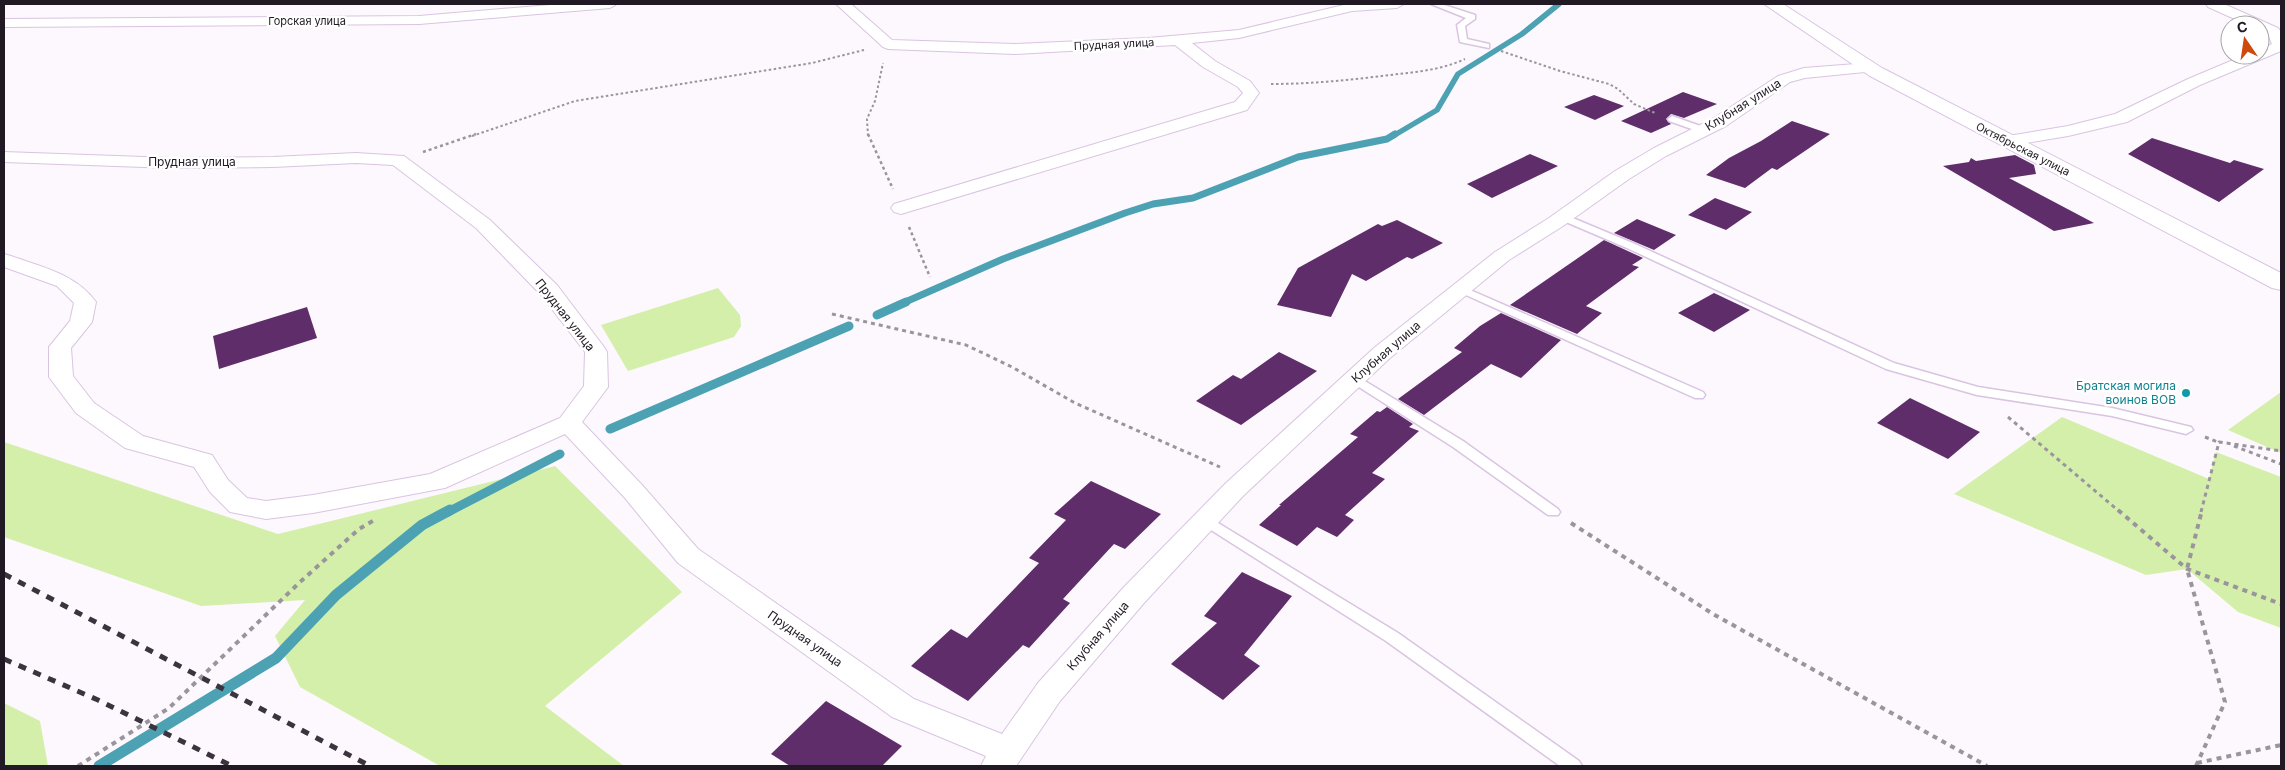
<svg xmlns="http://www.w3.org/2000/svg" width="2285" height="770" font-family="Inter,sans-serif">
  <rect width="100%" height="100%" fill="#fcf8fe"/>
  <g fill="#d4efa9">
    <polygon points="718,288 740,315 741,326 734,337 628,371 601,325"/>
    <polygon points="2281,392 2281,453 2228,430"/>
    <polygon points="2062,417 2209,479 2216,452 2281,477 2281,628 2238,612 2187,569 2146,575 1954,494"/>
    <polygon points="4,442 278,534 555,466 682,592 545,706 624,766 440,766 300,687 275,636 305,600 201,606 4,537"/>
    <polygon points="4,703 40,721 48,766 4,766"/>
  </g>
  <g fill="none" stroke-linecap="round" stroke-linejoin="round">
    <polyline stroke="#4ca2b3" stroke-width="5.5" points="1393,136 1437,110 1458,74 1522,34 1559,4"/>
    <polyline stroke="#4ca2b3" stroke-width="7" points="903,303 1003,259 1125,213 1153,204 1193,198 1298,157 1387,139 1395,134"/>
    <g stroke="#4ca2b3" stroke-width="9">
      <polyline points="877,315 906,302"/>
      <polyline points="610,429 849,326"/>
      <polyline points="448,512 560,454"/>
    </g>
    <polyline stroke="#4ca2b3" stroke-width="11" points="99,766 276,658 336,595 422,525 450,510"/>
  </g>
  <g fill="#5e2d6a">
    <polygon points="1683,92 1717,104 1684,118 1671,114 1666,119 1671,124 1651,133 1621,121"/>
    <polygon points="1594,95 1624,106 1595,120 1564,107"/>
    <polygon points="1792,121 1830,134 1777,170 1772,168 1745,188 1706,175 1729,158 1761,141"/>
    <polygon points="2152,138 2230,163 2234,160 2264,169 2219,202 2128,154"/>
    <polygon points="1530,154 1558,166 1492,198 1467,184"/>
    <polygon points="2015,155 2034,165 2036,174 2009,178 2094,223 2054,231 1943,166 1969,162 1971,158 1976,161"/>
    <polygon points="1715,198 1752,212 1726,230 1688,215"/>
    <polygon points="1637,219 1676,235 1654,250 1614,233"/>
    <polygon points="1397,220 1443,243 1412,259 1407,257 1366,281 1352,274 1331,317 1277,305 1298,268 1378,224 1382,226"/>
    <polygon points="1604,240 1643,258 1632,265 1639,267 1586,306 1602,313 1577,334 1510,305"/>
    <polygon points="1714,293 1750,310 1714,332 1678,313"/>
    <polygon points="307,307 317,338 219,369 213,336"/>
    <polygon points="1501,313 1561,340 1521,378 1491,364 1424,415 1398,399 1462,352 1454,348 1480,326"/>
    <polygon points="1279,352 1317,371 1241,425 1196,401 1233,375 1241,379"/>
    <polygon points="1910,398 1980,432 1948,459 1877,423"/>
    <polygon points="1387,407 1413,424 1409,427 1419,431 1372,473 1385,479 1345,515 1354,520 1337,537 1317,527 1297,546 1259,525 1281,505 1279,505 1358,437 1350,434 1377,411 1380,412"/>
    <polygon points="1091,481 1161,514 1125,549 1114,544 1063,599 1070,603 1029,648 1023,645 968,701 911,666 951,629 967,638 1039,563 1029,558 1066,520 1054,514"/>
    <polygon points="1242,572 1292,596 1244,655 1260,666 1223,700 1171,664 1217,623 1204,616"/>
    <polygon points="826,701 902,746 882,766 790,766 771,754"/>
  </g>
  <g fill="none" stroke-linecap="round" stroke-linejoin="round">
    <defs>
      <g id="service">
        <polygon points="1431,4 1441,4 1475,15 1475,19 1465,26 1467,39 1489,44 1489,48 1460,42 1457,25 1466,18"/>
        <polygon points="1672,116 1706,128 1708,130 1703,133 1669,121 1668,119"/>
        <polygon points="1563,214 1635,244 1894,363 1978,387 2112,408 2191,427 2193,430 2186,434 2112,416 1977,395 1886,369 1627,248 1559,219 1558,217"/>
        <polygon points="1461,286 1703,392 1705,395 1703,398 1695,398 1457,291 1455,289 1457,287"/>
        <polygon points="1355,375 1463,441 1558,509 1560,512 1558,515 1548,515 1453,447 1351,382 1349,379 1351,376"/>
        <polygon points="1205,515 1398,633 1579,761 1582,766 1560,766 1386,641 1200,523 1198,520 1200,517"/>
      </g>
      <g id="minor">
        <polygon points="562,4 617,4 610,8 419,24 4,27 4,19 419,16"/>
        <polygon points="836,4 851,4 892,40 1015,44 1148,38 1239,30 1348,4 1404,4 1397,8 1352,11 1239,38 1192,43 1215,61 1250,81 1259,93 1247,110 901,214 894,212 891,208 894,204 1235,102 1243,93 1238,87 1203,67 1175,45 1015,54 888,49 883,47"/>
        <polygon points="2206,4 2224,4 2278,28 2281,32 2281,51 2200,85 2127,122 2068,136 2008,146 2002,145 1999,141 2002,137 2068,126 2115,114 2188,79 2245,55 2260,55 2260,49 2272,44 2268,34 2260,31 2260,25 2248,25 2208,7"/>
        <path d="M1869 63 1875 65 1877 68 1875 71 1805 78 1790 82 1726 126 1666 156 1629 179 1563 226 1509 260 1390 358 1243 496 1144 603 1060 701 1016 766H981L986 756 892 717 678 563 625 498 565 434 445 488 313 513 266 519 230 512 210 492 194 467 125 448 76 413 49 377V347L70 321 74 303 57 286 4 267V254L11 256C42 267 76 274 96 302L92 322 71 348 73 376 94 403 143 436 212 455 228 480 247 498 266 501 313 495 430 474 560 418 584 386 585 352 541 295 476 228 393 165 356 163 273 167 172 168 4 162V152L172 158 273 157 356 153 404 156 490 220 557 285 604 347 607 352 608 387 582 422 643 486 698 549 914 699 1002 734 1038 683 1124 587 1225 484 1374 348 1495 252 1549 218 1615 171 1654 148 1714 118 1778 76 1804 68Z"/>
      </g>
      <polygon id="secondary" points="1764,4 1783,4 1882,68 2281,273 2281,290 2272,288 1870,76"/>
    </defs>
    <use href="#service" stroke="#d9c4e2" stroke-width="3"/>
    <use href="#minor" stroke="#d9c4e2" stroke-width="2"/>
    <use href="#secondary" stroke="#d9c4e2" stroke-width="2"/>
    <g stroke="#9a959c" stroke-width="2" stroke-dasharray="2.5 2.5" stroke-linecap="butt">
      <polyline points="1501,51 1560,71 1609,84 1618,89 1634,104 1655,113"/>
      <path d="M1271 84C1311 84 1350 80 1390 75 1416 72 1441 70 1465 59"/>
      <polyline points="472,136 575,101 812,63 864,50"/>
      <polyline points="868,136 867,119 875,101 883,63"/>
    </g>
    <g stroke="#9a959c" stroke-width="2.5" stroke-dasharray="3 3" stroke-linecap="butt">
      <polyline points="868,134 893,189"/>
      <polyline points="423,152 476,134"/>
      <polyline points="909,227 930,277"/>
    </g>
    <g stroke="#9a959c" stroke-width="3" stroke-dasharray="4 4" stroke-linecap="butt">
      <polyline points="832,314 966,345 1012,367 1075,403 1220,467"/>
      <polyline points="2008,417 2120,512"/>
      <polyline points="2205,437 2220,443"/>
      <polyline points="2234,446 2281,464"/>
      <polyline points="2201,512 2219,442 2281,451"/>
    </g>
    <g stroke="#9a959c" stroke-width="4" stroke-dasharray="5 5" stroke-linecap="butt">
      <polyline points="2118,510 2187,569 2281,604"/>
      <polyline points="1571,523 1713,614 1987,766"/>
      <polyline points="2197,763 2281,745"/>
      <polyline points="78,766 169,708 299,583 359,529 376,519"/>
      <polyline points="2196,766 2225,702 2187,569 2202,510"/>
    </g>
    <use href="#service" fill="#fff" fill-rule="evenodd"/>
    <use href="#minor" fill="#fff" fill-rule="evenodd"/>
    <use href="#secondary" fill="#fff" fill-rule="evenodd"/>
    <g stroke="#3b343e" stroke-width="5" stroke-dasharray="8 8" stroke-linecap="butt">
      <polyline points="4,574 370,766"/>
      <polyline points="4,659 98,700 232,766"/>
    </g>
  </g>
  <circle fill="#0f9aa8" stroke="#fff" stroke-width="2" cx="2186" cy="393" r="5"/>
  <g text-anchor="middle" stroke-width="5" stroke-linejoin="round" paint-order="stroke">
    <g font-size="11" fill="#211a24" stroke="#fff">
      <text x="307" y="25">Горская улица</text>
      <text transform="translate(1114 44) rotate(-3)" y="4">Прудная улица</text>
      <text transform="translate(2023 149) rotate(27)" y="4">Октябрьская улица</text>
    </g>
    <g font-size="12" fill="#211a24" stroke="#fff">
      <text transform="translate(1743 105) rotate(-32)" y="4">Клубная улица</text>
      <text x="192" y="166">Прудная улица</text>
      <text transform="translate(565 315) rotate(52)" y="4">Прудная улица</text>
      <text transform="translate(1386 352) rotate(-41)" y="4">Клубная улица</text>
      <text transform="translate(1098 636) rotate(-49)" y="4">Клубная улица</text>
      <text transform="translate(805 639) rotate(35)" y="4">Прудная улица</text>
    </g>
    <g font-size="12" fill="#0d838f" stroke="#fff" text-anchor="end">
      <text x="2176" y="390">Братская могила<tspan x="2176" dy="14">воинов ВОВ</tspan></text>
    </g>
  </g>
  <rect width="2285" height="770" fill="none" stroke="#211a24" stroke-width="10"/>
  <g transform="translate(2245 40) rotate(347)"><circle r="24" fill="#ffffff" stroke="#a6a3a7"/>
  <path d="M0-4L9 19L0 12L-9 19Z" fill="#cf490b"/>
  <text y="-8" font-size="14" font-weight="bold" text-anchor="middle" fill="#211a24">С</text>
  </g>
</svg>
